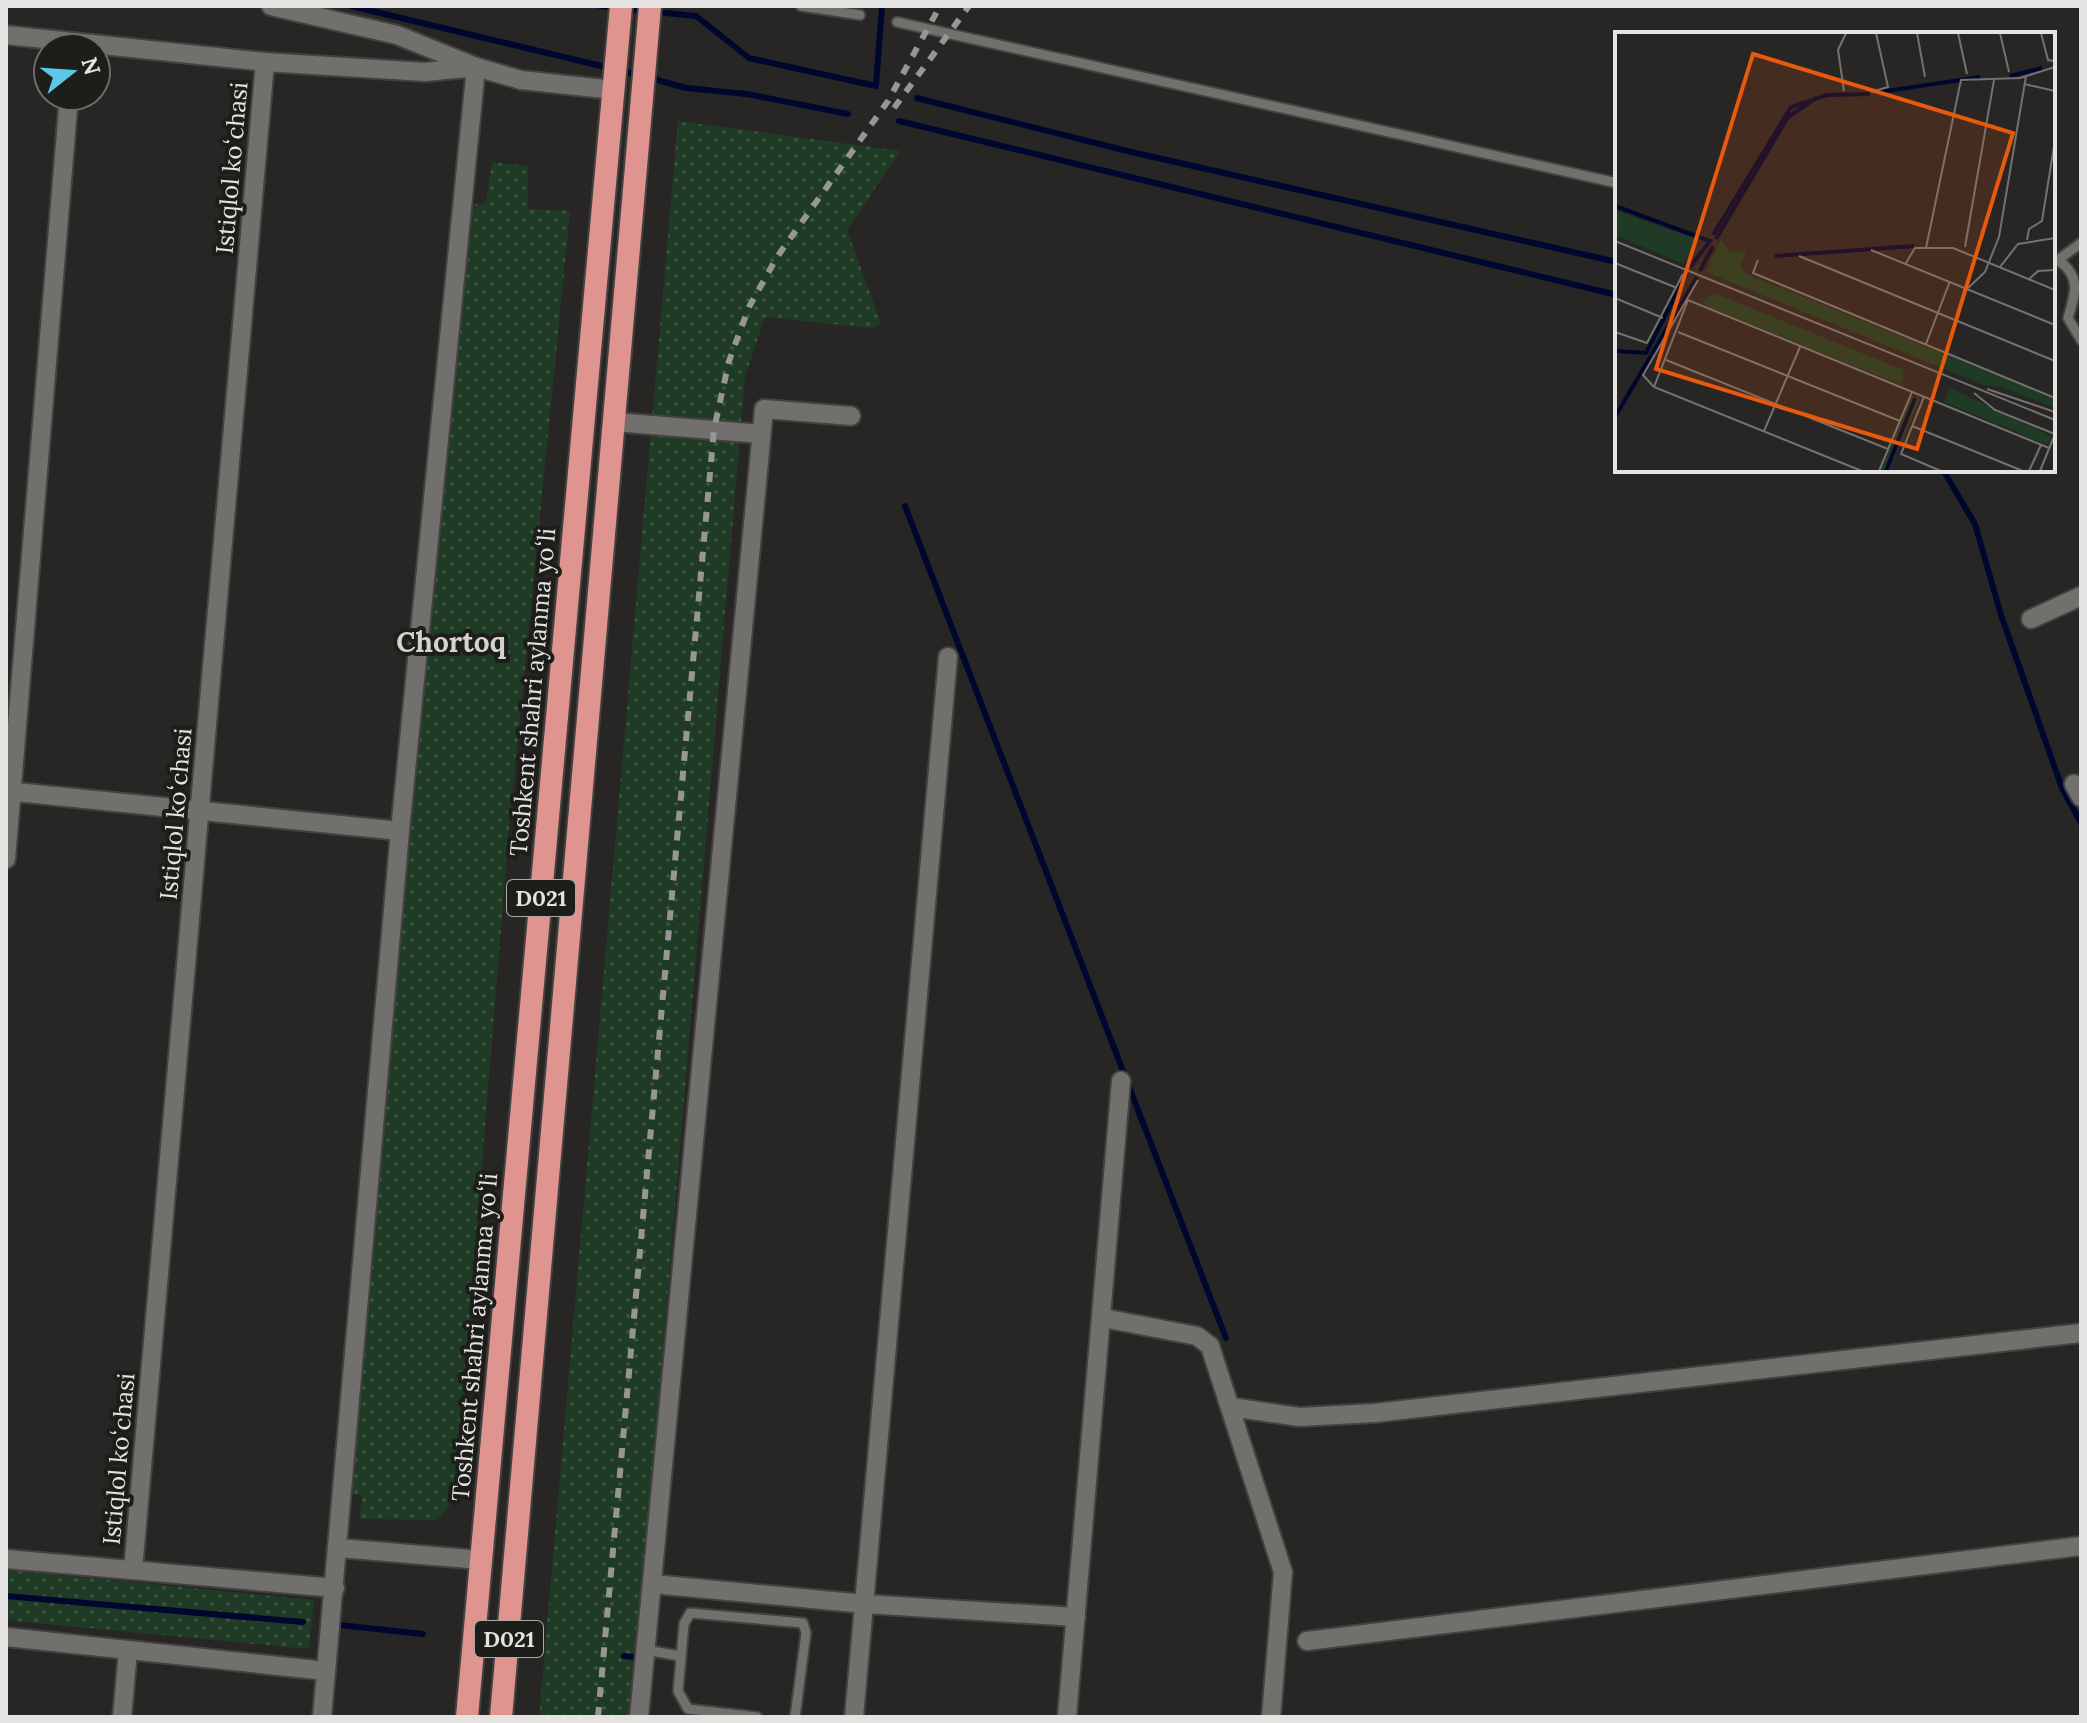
<svg xmlns="http://www.w3.org/2000/svg" width="2087" height="1723" font-family="Lora,serif">
  <defs>
    <pattern id="grass-dots" width="8" height="8" patternUnits="userSpaceOnUse" patternTransform="scale(2)"><rect width="8" height="8" fill="#1f3b25"/><path d="M2 2h.1M6 6h.1" fill="none" stroke="#3f5744" stroke-width="1.8" stroke-linecap="round"/></pattern>
  </defs>
  <rect width="100%" height="100%" fill="#272624"/>
  <g fill="url(#grass-dots)">
    <polygon points="678,121 900,151 847,230 881,324 872,328 765,317 745,376 632,1717 539,1717"/>
    <polygon points="492,162 528,166 528,209 570,211 509,829 455,1499 437,1520 359,1519 363,1495 351,1494 465,206 486,203"/>
    <polygon points="6,1570 314,1600 309,1649 6,1620"/>
  </g>
  <g fill="none" stroke-linecap="round" stroke-linejoin="round">
    <g stroke="#00072e" stroke-width="6">
      <polyline points="351,6 639,75"/>
      <polyline points="600,6 615,8"/>
      <polyline points="626,9 696,16 749,58 876,86 882,6"/>
      <polyline points="650,78 686,88 747,94 848,114"/>
      <polyline points="917,98 1127,151 1617,262"/>
      <polyline points="899,121 1617,295"/>
      <polyline points="1943,470 1975,524 2001,615 2062,788 2081,823"/>
      <polyline points="905,506 1226,1338"/>
      <polyline points="6,1596 303,1622"/>
      <polyline points="339,1625 423,1634"/>
      <polyline points="624,1656 634,1657"/>
    </g>
    <defs>
      <g id="service">
        <polyline points="801,6 860,15"/>
        <polyline points="897,22 1617,183"/>
        <path d="M2081 243 2058 260C2082 277 2075 294 2068 318L2081 340"/>
        <polyline points="646,1650 680,1656"/>
        <polyline points="757,1717 688,1709 678,1691 684,1624 690,1613 803,1623 806,1633 795,1717"/>
      </g>
      <g id="minor">
        <polyline points="271,6 397,35 476,67 521,80 614,90"/>
        <polyline points="6,35 265,62 425,72 476,67 400,831 322,1717"/>
        <polyline points="615,422 761,434"/>
        <polyline points="2031,619 2081,596"/>
        <polyline points="2074,784 2081,797"/>
        <polyline points="6,791 400,831"/>
        <polyline points="6,859 69,96"/>
        <polyline points="1103,1318 1197,1336 1210,1346 1283,1572 1271,1717"/>
        <polyline points="1231,1407 1299,1417 1375,1413 2081,1333"/>
        <polyline points="339,1548 481,1560"/>
        <polyline points="6,1559 335,1588"/>
        <polyline points="133,1570 265,62"/>
        <polyline points="653,1584 865,1604 1076,1617"/>
        <polyline points="6,1637 326,1671"/>
        <polyline points="1307,1641 2081,1546"/>
        <polyline points="122,1717 128,1651"/>
        <polyline points="639,1717 764,409 851,416"/>
        <polyline points="854,1717 948,657"/>
        <polyline points="1067,1717 1121,1081"/>
      </g>
      <g id="trunk">
        <polyline points="467,1717 621,6"/>
        <polyline points="501,1717 650,6"/>
      </g>
    </defs>
    <use href="#service" stroke="#434240" stroke-width="13"/>
    <use href="#minor" stroke="#434240" stroke-width="22"/>
    <use href="#trunk" stroke="#434240" stroke-width="26"/>
    <use href="#service" stroke="#71706d" stroke-width="9"/>
    <use href="#minor" stroke="#71706d" stroke-width="18"/>
    <use href="#trunk" stroke="#e09490" stroke-width="22"/>
    <g stroke="#979694" stroke-width="6" stroke-dasharray="10 10" stroke-linecap="butt">
      <polyline points="894,108 969,6"/>
      <polyline points="598,1717 714,429 729,361 749,307 777,257 888,101 940,6"/>
    </g>
  </g>
  <g text-anchor="middle" stroke-width="8" stroke-linejoin="round" paint-order="stroke">
    <g fill="#1d1d1a" stroke="#a8a8a5" stroke-width="2">
      <rect x="507" y="880" width="68" height="36" rx="6"/>
      <rect x="475" y="1621" width="68" height="36" rx="6"/>
    </g>
    <g font-size="22" font-weight="bold" fill="#e4e3e1">
      <text x="541" y="906">D021</text>
      <text x="509" y="1647">D021</text>
    </g>
    <g font-size="24" fill="#e4e3e1" stroke="#1d1d1a">
      <text transform="translate(232 168) rotate(-85)" y="8">Istiqlol koʻchasi</text>
      <text transform="translate(533 692) rotate(-85)" y="8">Toshkent shahri aylanma yoʻli</text>
      <text transform="translate(176 814) rotate(-85)" y="8">Istiqlol koʻchasi</text>
      <text transform="translate(475 1337) rotate(-85)" y="8">Toshkent shahri aylanma yoʻli</text>
      <text transform="translate(119 1459) rotate(-85)" y="8">Istiqlol koʻchasi</text>
    </g>
    <g font-size="28" font-weight="bold" fill="#d4d3cf" stroke="#1d1d1a">
      <text x="451" y="652">Chortoq</text>
    </g>
  </g>
  <g transform="translate(1615 32)">
    <rect width="440" height="440" fill="#272624"/>
    <path d="M0 178 72 204 83 206 68 232 0 203ZM106 208 115 220 131 219 125 236 132 242 440 367V376L387 355 368 353 91 240ZM99 261 289 338 287 353 94 276 88 270ZM335 356 436 404 433 413 329 370ZM297 364 305 367 274 439H266Z" fill="#1f3b25"/>
    <path fill="none" stroke="#00072e" stroke-width="4" d="M395 44 427 36M265 60 365 45M0 174 95 209 75 235M98 203 176 75 212 63 255 62M101 207 173 85 201 66M160 224 299 214M85 239 98 214M0 319 31 321 72 241M0 385 82 245M271 439 300 366"/>
    <path fill="none" stroke="#737270" stroke-width="2" d="M302 1 310 45M343 1 352 42M385 1 394 40M426 1 433 28 440 29M409 52 440 59M229 59 223 18 231 1M256 60 273 55 261 1M412 208 414 197 427 189 440 108M0 209 440 388M350 215 379 48M311 216 346 48 405 46 440 35M256 218 440 293M184 224 440 329M143 228 138 241 440 366M0 231 62 256M291 231 300 216H338L440 258M385 235 403 212 440 206M414 247 423 239 440 238M353 256 370 240 384 205 411 44M0 266 48 286M0 300 32 311 68 242M63 300 285 389M311 312 335 249M51 328 273 417M39 355 28 343 83 248M372 357 440 380M359 361 380 378 440 402M309 365 286 422 326 439M297 394 408 439M149 399 185 315M247 439 39 355 73 268 434 416M264 439 297 360M414 439 426 413M425 439 440 402"/>
    <path fill="#e8590c" fill-opacity="0.15" stroke="#e8590c" stroke-width="4" d="M138 22 398 101 302 417 41 337Z"/>
    <rect width="440" height="440" fill="none" stroke="#e4e3e1" stroke-width="4"/>
  </g>
  <rect width="2087" height="1723" fill="none" stroke="#e4e3e1" stroke-width="16"/>
  <g transform="translate(72 72) rotate(73)"><circle r="38" fill="#1d1d1a" stroke="#6d6c6a" stroke-width="2"/>
  <path d="M0-6L14 30L0 20L-14 30Z" fill="#5bc8e7"/>
  <text y="-12" font-size="22" font-weight="bold" text-anchor="middle" fill="#e4e3e1">N</text>
  </g>
</svg>
